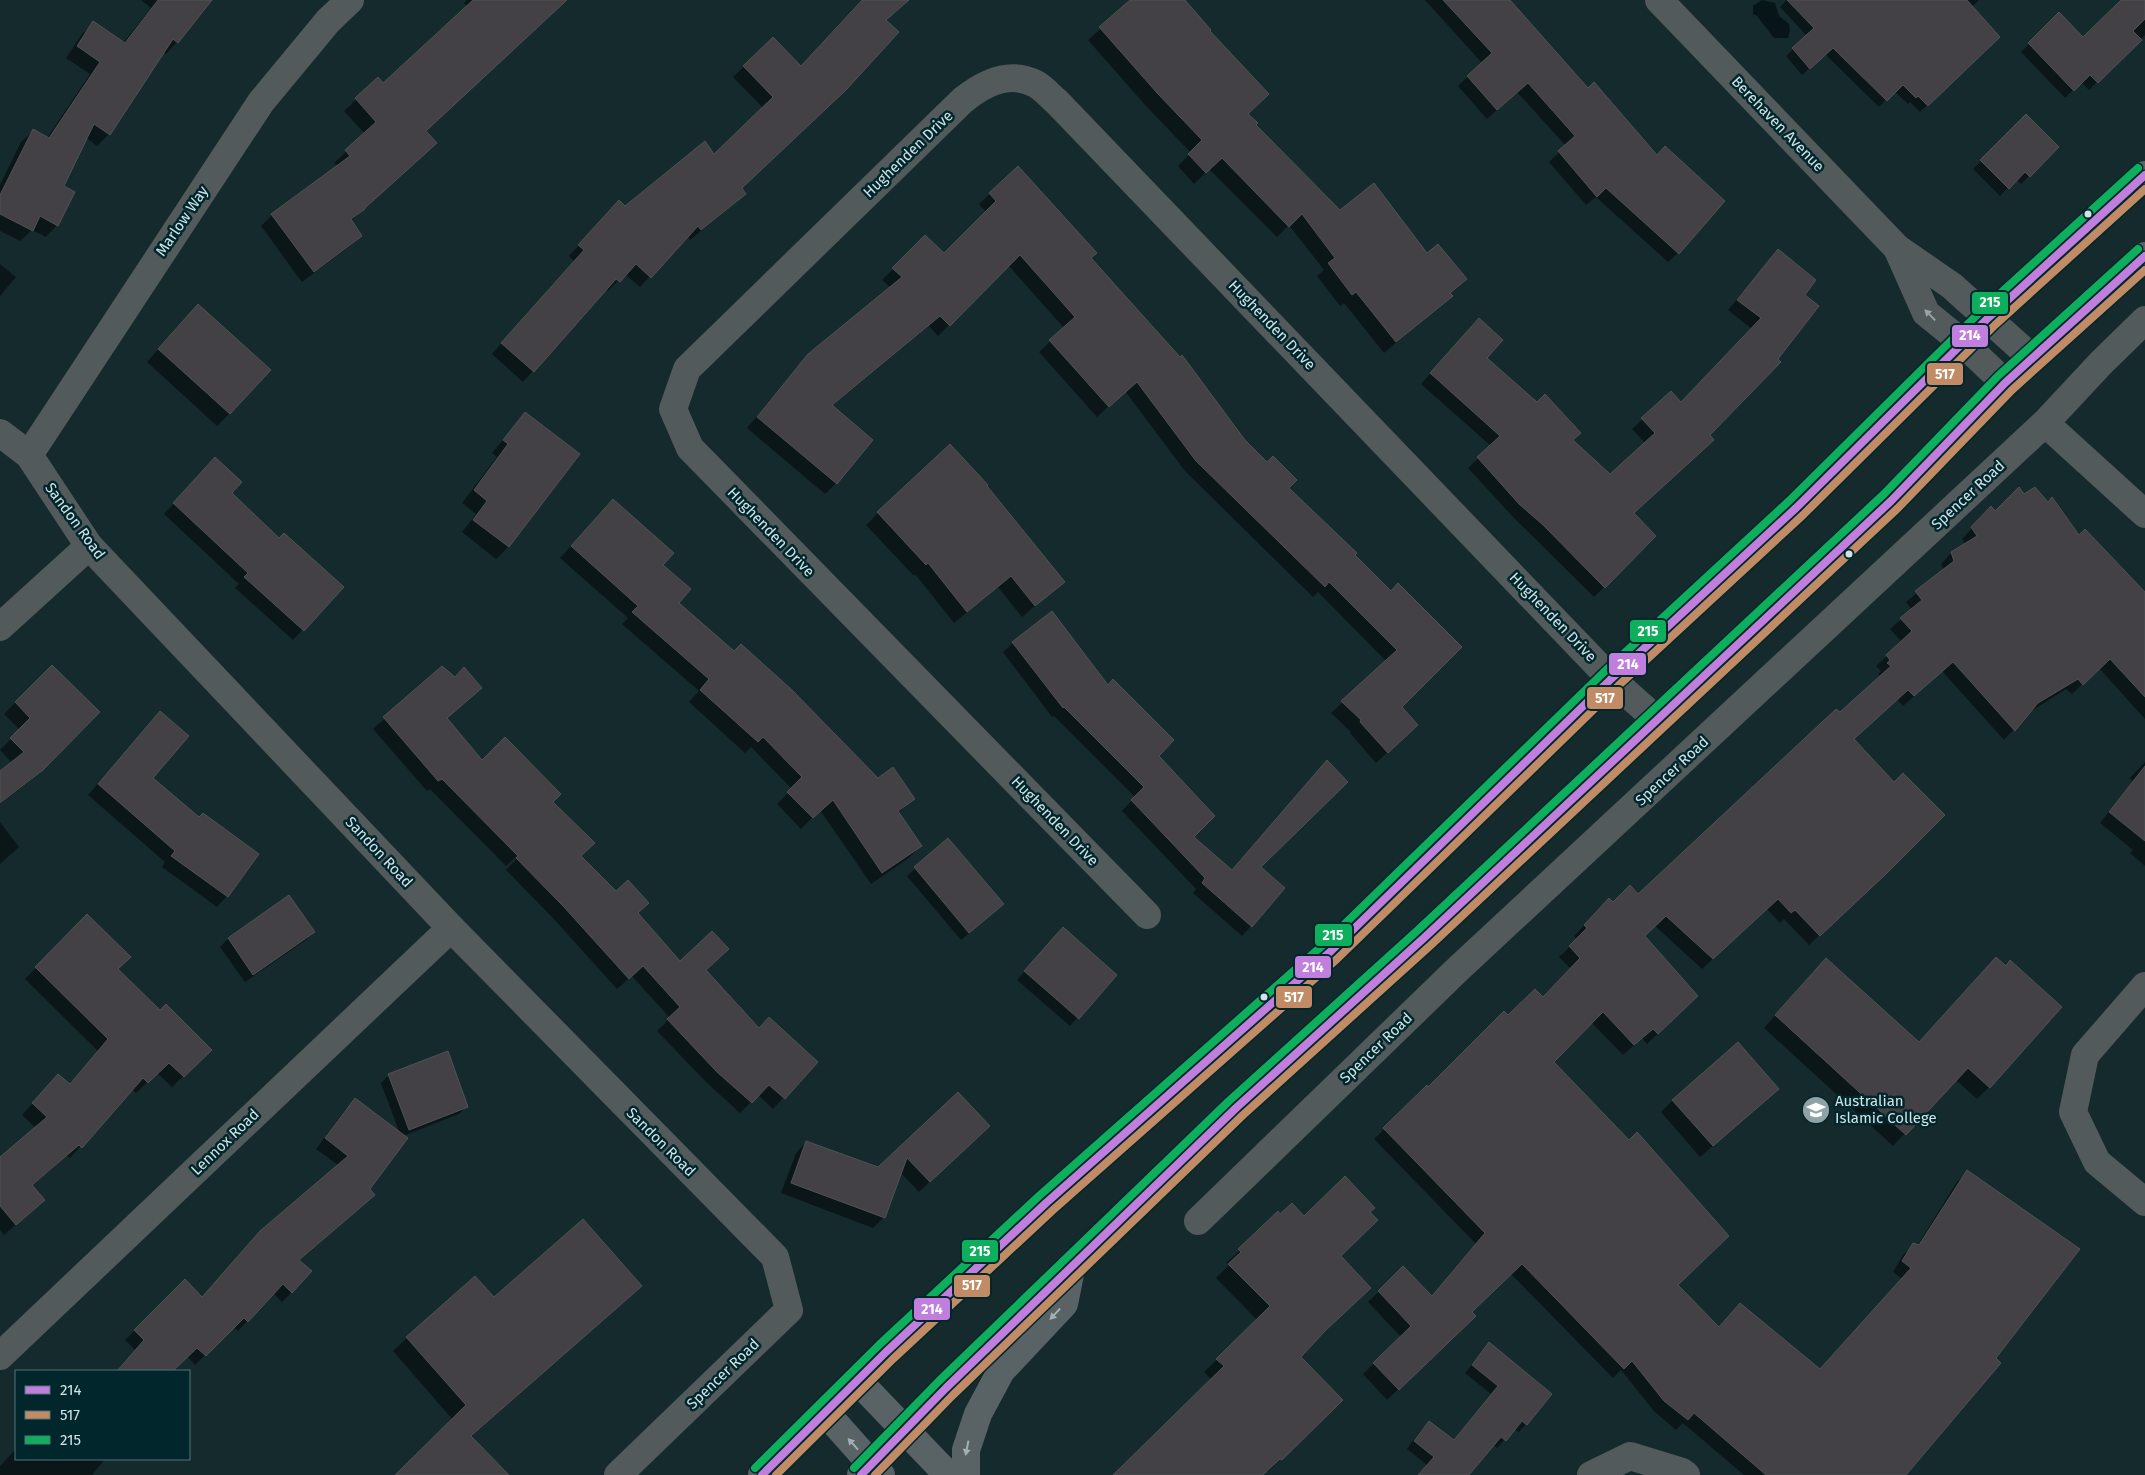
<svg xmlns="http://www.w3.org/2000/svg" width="2145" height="1475" font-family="'Fira Sans',sans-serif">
  <rect width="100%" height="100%" fill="#152a2d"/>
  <polygon fill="#081518" points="1762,0 1775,3 1779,16 1789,24 1790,30 1788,38 1774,38 1757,16 1753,14 1753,6"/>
  <g fill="#0007">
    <polygon points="141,0 210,0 177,42 166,54 163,52 109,134 97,146 86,138 62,186 57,225 46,237 32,230 20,241 0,231 0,185 21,142 33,131 47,138 90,74 66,58 82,34 94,23 123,43 151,8"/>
    <polygon points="467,0 566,0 424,131 364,209 351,221 361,236 349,247 302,282 261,226 272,215 338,166 334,163 365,134 344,111 378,79 383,85 468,7 464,3"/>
    <polygon points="861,0 909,0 885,20 741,189 745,194 734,204 690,240 687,236 640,287 625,274 608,291 606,289 523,382 492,354 574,261 569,256 609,212 625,207 714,156 763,108 733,77 773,38 800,67"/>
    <polygon points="1132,0 1183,0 1208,31 1247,114 1254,125 1340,211 1427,255 1465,279 1449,294 1451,296 1384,353 1344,303 1340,306 1317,276 1324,270 1289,225 1277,237 1209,169 1194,184 1178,166 1191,153 1146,106 1088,40"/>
    <polygon points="1425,0 1509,0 1678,253 1668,262 1596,197 1586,205 1549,162 1566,146 1517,92 1487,119 1458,86 1482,63"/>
    <polygon points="1787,0 1979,0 1972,7 1999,37 1920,112 1910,102 1908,104 1894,91 1879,107 1825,54 1802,75 1786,56 1807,36 1780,7"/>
    <polygon points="2124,0 2145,0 2145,35 2089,90 2081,82 2065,98 2021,52 2059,14 2083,39"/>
    <polygon points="2026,115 2058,147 2021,184 2016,179 2000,196 1973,169"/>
    <polygon points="990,194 1090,258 1244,441 1287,488 1391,593 1398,585 1400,707 1406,735 1376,763 1350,733 1351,732 1331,713 1387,662 1318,592 1313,597 1185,471 1125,391 1097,417 1039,352 1064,328 1008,265 938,336 929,326 831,406 836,483 825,494 747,428 798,367 891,288 882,280 925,237 944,255 986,212 979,204"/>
    <polygon points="1778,251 1815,280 1632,514 1655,536 1594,597 1513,517 1468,468 1491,446 1421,384 1469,330 1486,358 1610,476 1646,444 1632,429 1671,393 1680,404 1752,329 1728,310"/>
    <polygon points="0,264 16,277 0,296"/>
    <polygon points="186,318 229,414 217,426 147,362"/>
    <polygon points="525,414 578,454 508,547 496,559 462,532 476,514 462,503 497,457 492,453"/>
    <polygon points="205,469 279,539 342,587 293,640 235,588 239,584 164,514"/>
    <polygon points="985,486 1063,582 1022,617 998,587 954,623 915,574 914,576 866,525 878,513"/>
    <polygon points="2024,496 2079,537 2145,606 2145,719 2099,668 2072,694 2066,689 2030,712 2004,740 1942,671 1903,706 1897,699 1853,740 1875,883 1809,945 1784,919 1780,923 1767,909 1702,969 1654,925 1643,936 1686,1007 1647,1044 1642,1038 1623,1055 1591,1022 1552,1062 1676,1286 1718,1328 1820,1370 1902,1279 1893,1272 1903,1255 1914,1245 1917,1246 1957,1182 1967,1172 1904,1475 1744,1475 1683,1423 1676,1430 1654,1411 1621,1370 1613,1378 1511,1274 1471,1312 1474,1316 1387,1400 1363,1374 1401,1337 1368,1302 1403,1268 1431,1297 1476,1244 1374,1139 1427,1087 1428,1089 1508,1017 1543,998 1571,969 1559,957 1577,940 1574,936 1599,910 1638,896 1881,677 1878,674 1881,671 1876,666 1902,642 1890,629 1912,610 1906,602 1944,571 1941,564 1951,553 1965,544 1962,539 1991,508 1994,513"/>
    <polygon points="613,500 661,565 677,603 877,779 913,799 898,813 920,846 909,858 871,884 820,810 801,829 777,804 792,789 751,747 745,753 689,702 699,691 622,624 628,618 560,558"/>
    <polygon points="1013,643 1157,756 1192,837 1231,871 1259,867 1251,926 1242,936 1193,893 1196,889 1122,811 1135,797 1054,716 1052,717 1003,652"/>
    <polygon points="52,666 98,712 30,781 0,804 0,772 12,763 0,750 20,730 4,714"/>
    <polygon points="442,668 446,719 482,762 551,802 579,856 636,913 680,963 704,971 759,1029 816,1062 773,1109 758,1095 740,1113 706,1082 657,1031 670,1018 632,976 617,989 552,917 506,870 521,854 520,853 506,866 430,789 427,791 373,729"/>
    <polygon points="160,713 151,778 199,818 257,854 227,896 217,907 162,867 165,862 88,795"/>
    <polygon points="2145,762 2145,866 2130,853 2133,850 2100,823 2133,781 2130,778"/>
    <polygon points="0,822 19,847 0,864"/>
    <polygon points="948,840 994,912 961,940 907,876"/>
    <polygon points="289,897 313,932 306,940 245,982 220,947 228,939"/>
    <polygon points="87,916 116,969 160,1012 210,1050 172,1087 157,1073 136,1093 132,1089 70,1158 67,1156 31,1186 43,1200 4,1235 0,1230 0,1159 36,1128 22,1115 47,1087 69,1085 98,1051 25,979"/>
    <polygon points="1055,937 1115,975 1070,1026 1017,980"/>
    <polygon points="1996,958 1989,1087 1977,1099 1955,1079 1893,1146 1764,1028 1814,972 1918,1043"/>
    <polygon points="389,1075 467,1106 459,1114 403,1136 368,1189 363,1205 298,1261 292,1292 282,1302 273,1293 238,1331 233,1327 195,1365 187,1356 172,1371 117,1371 135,1350 125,1340 185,1281 202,1298 338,1165 316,1149 345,1110 355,1100 400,1134 381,1083"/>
    <polygon points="958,1094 978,1136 919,1192 900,1172 884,1217 873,1228 781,1193 796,1153 806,1142 878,1169"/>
    <polygon points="1673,1100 1765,1101 1700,1157 1661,1112"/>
    <polygon points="1369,1212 1340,1256 1319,1336 1300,1357 1341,1400 1268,1472 1266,1471 1262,1475 1115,1475 1212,1380 1204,1372 1257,1320 1216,1278 1229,1265 1226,1263 1280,1215 1304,1218"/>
    <polygon points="494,1299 626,1299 471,1437 485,1475 397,1475 453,1420 393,1351 407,1338"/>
    <polygon points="1489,1344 1526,1424 1519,1432 1514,1429 1497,1448 1493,1444 1469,1474 1471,1475 1419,1475 1427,1465 1407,1449 1421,1430 1429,1423 1453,1441 1491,1394 1465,1373"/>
    <polygon points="16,1449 16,1459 105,1459 92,1475 0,1475 0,1466"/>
  </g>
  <g fill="#434146" stroke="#4e5255">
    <polygon points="158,0 212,0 178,43 173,39 110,135 94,124 64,186 75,192 58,226 40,216 33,231 0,214 0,195 33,129 49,138 100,62 77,46 93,21 125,43"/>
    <polygon points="473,0 567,0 426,131 437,143 365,208 365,209 351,219 362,236 314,272 271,214 350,156 345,150 376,122 355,98 378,77 383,83"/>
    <polygon points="862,0 909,0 886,20 899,32 846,90 742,188 746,194 701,230 698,226 651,278 636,264 620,282 616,279 534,372 501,343 584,250 578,245 619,200 625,206 705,141 714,154 773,97 743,66 773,37 801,66"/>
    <polygon points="1130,0 1185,0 1211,30 1210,31 1269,94 1248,114 1258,123 1256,125 1340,210 1374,183 1427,253 1438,244 1467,279 1450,293 1453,296 1396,342 1356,292 1352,295 1328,263 1335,258 1302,214 1289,227 1222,158 1206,173 1188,154 1202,140 1158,94 1099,27"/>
    <polygon points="1443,0 1510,0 1588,88 1594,82 1657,155 1665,146 1725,201 1679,254 1606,188 1597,197 1558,151 1575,136 1528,83 1497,110 1467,76 1492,53"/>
    <polygon points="1787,0 1967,0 2000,37 1928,106 1918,96 1916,98 1903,85 1887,101 1833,48 1810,69 1792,48 1814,28"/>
    <polygon points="2121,0 2145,0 2145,19 2133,31 2142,40 2098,83 2090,75 2074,91 2028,43 2059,12 2083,37"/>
    <polygon points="2026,114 2059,147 2030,177 2025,172 2009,189 1980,160"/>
    <polygon points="1018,166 1097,253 1091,258 1180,357 1182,355 1245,440 1267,462 1273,456 1297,480 1289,488 1357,553 1355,555 1391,591 1398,583 1462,647 1402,707 1418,725 1388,753 1360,722 1361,720 1341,701 1397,650 1329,582 1325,587 1196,461 1137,382 1109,407 1049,340 1075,317 1020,255 950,326 940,316 832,405 873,440 837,484 757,417 808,354 902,277 892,268 925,235 944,253 996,201 989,193"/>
    <polygon points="1778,249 1816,280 1805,295 1819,306 1778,359 1781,362 1710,435 1714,440 1634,513 1656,536 1605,588 1543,525 1519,504 1477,457 1500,436 1430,373 1479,318 1503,340 1487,358 1537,402 1545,394 1581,433 1573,440 1610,474 1655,433 1641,418 1671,391 1681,402 1761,318 1737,300"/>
    <polygon points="198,304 271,370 230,414 158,349"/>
    <polygon points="525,412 580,454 509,547 473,520 487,501 474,490 508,444 503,440"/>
    <polygon points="950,444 988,485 987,486 1065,582 1035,606 1011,576 967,612 928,563 926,565 877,512"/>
    <polygon points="215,457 242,482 232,493 279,538 284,533 344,587 304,631 244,577 248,573 173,503"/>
    <polygon points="2019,487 2024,494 2035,487 2048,502 2052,497 2079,535 2085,529 2145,592 2145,697 2110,659 2083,685 2078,679 2038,703 2015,731 1953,662 1914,696 1908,690 1854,739 1894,782 1903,773 1945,815 1887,873 1820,936 1795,910 1791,913 1778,899 1713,959 1666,916 1645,936 1698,996 1658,1034 1653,1029 1634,1045 1603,1012 1554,1062 1629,1140 1637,1132 1729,1236 1678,1285 1719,1327 1740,1303 1820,1369 1911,1268 1902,1261 1913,1243 1919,1245 1967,1170 2080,1249 1996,1358 2001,1363 1906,1475 1766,1475 1694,1413 1688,1420 1664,1401 1632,1361 1624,1369 1522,1264 1472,1312 1476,1316 1399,1390 1373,1363 1411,1326 1378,1291 1403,1266 1432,1296 1485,1233 1383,1128 1427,1085 1428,1087 1504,1011 1508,1015 1535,989 1543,997 1580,958 1569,946 1587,928 1584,925 1609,898 1613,902 1630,885 1638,894 1836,709 1840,712 1891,666 1887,663 1890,660 1886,655 1912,631 1900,618 1922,600 1915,591 1954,561 1951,552 1977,536 1971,527 1991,506 1995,511"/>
    <polygon points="613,499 674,553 663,565 691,589 679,603 734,651 741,644 791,689 878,778 893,767 915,799 898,811 922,846 882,873 833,800 813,818 787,792 802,777 763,737 758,742 700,690 709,679 632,612 638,606 571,546"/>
    <polygon points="1052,611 1108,685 1113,679 1174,740 1159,756 1215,816 1194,837 1232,870 1327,760 1348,782 1261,867 1285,888 1252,927 1202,883 1205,878 1131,800 1144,787 1064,707 1063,708 1012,642"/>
    <polygon points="52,665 100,712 43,770 0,803 0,771 24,752 10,738 30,718 15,702"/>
    <polygon points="442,666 455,677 464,667 482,688 447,718 482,760 505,737 561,794 553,802 595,843 581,856 616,891 628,880 649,903 638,913 680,961 712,931 729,949 706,970 759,1028 769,1017 818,1062 785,1099 769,1085 752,1103 717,1072 667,1019 680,1007 643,966 629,979 563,906 516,858 518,856 442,779 438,781 383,717"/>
    <polygon points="160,711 189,736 153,778 199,817 203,813 259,854 228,897 171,856 175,851 98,784"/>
    <polygon points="2145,766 2145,841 2109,812"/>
    <polygon points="948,838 1004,904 969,933 914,867"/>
    <polygon points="289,895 315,932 253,975 228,938"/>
    <polygon points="87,914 131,957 118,969 160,1010 166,1004 212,1050 184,1077 169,1063 148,1083 143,1078 82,1148 79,1145 32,1185 45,1200 16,1225 0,1206 0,1157 47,1117 32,1103 58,1074 70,1084 108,1039 35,967"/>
    <polygon points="1063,927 1117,975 1079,1019 1024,971"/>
    <polygon points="1996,957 2006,966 2010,960 2062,1007 1990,1088 1968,1068 1906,1135 1775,1015 1826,958 1919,1042"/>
    <polygon points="1738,1042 1779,1089 1713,1146 1672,1100"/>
    <polygon points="448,1051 468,1107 409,1130 388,1074"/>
    <polygon points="958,1092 990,1126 930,1182 907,1158 885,1218 791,1183 806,1141 878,1167"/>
    <polygon points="355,1098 408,1138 370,1189 375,1195 299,1260 312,1271 292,1293 283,1284 248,1322 244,1318 206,1356 197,1348 173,1371 117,1371 144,1340 134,1330 185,1279 202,1297 260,1231 348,1156 325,1138"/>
    <polygon points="1345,1176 1375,1208 1370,1212 1378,1220 1341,1256 1371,1288 1325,1331 1301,1357 1343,1400 1282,1460 1280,1459 1263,1475 1113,1475 1224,1366 1216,1359 1270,1306 1228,1264 1241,1252 1238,1249 1278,1211 1280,1214 1292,1203 1304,1216"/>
    <polygon points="583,1219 642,1286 471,1436 509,1475 395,1475 466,1405 406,1337 475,1276 494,1297"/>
    <polygon points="1489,1342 1552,1394 1527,1425 1522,1421 1506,1441 1501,1437 1469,1475 1418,1475 1434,1457 1414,1441 1429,1421 1454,1440 1498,1386 1472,1365"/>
  </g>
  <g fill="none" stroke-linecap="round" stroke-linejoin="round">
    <g stroke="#525a5b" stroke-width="28">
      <polyline points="1659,0 1897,248 1952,286 2032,358"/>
      <polyline points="1897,248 1926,313 1963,343 2005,383"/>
      <polyline points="2045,423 2145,514"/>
      <polyline points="0,433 29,455 89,546 451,928 775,1257 789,1310 618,1475"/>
      <polyline points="29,455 261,102 328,21 350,0"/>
      <polyline points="0,627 89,546"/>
      <path d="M1147 915 690 448 673 409 687 369 963 100C984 83 1009 70 1036 84 1043 88 1050 96 1057 102L1611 679 1657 720"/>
      <polyline points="2145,986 2085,1055 2073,1112 2097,1162 2145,1202"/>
      <polyline points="1198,1221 1458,969 2045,423 2101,363 2145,320"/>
      <polyline points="0,1356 451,928"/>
      <polyline points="1591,1475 1630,1456 1682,1472 1686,1475"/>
    </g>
    <g stroke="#596365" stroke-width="28">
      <polyline points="858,1381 948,1475"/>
      <polyline points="825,1412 881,1475"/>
      <polyline points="762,1475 886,1352 1046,1203 1330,952 1611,679 1796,508 1988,318 2145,175"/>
      <polyline points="861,1475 946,1388 1236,1108 1425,937 1891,501 2005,383 2145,256"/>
      <polyline points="966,1475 966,1450 978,1414 1001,1371 1064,1304 1071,1269"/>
    </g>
    <defs>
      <g id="bus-1">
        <polyline points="762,1475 886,1352 1046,1203 1330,952 1611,679 1796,508 1988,318 2145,175"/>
        <polyline points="861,1475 946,1388 1236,1108 1425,937 1891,501 2005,383 2145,256"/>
      </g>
      <g id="bus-2">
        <polyline points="776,1475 893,1359 1053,1210 1337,959 1618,686 1803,515 1995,325 2145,189"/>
        <polyline points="875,1475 953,1395 1243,1115 1432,944 1898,508 2012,390 2145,270"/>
      </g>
      <g id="bus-3">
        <polyline points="755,1468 879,1345 1039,1196 1323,945 1604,672 1789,501 1981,311 2138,168"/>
        <polyline points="854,1468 939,1381 1229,1101 1418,930 1884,494 1998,376 2138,249"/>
      </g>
    </defs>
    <use href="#bus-1" stroke="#01272d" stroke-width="11"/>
    <use href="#bus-2" stroke="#01272d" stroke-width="11"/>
    <use href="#bus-3" stroke="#01272d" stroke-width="11"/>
    <use href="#bus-1" stroke="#c07fdc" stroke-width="8"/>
    <use href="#bus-2" stroke="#c18c65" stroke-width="8"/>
    <use href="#bus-3" stroke="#0daf5c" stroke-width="8"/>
  </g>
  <defs><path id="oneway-solid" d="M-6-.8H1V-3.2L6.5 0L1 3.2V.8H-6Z" transform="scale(1.25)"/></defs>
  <use fill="#98a6a9" href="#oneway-solid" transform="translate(1930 315) rotate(-134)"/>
  <g fill="#a1b0b4">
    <use href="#oneway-solid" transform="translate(1055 1314) rotate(133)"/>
    <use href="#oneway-solid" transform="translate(853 1444) rotate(-132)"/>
    <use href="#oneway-solid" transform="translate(967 1448) rotate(101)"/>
  </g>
  <defs>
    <symbol id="school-disc" viewBox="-11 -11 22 22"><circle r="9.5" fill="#8fa3a7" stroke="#01272d"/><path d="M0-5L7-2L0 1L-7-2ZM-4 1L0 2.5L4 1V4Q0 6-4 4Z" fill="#fff"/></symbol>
  </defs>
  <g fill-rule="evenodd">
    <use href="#school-disc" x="1800" y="1094" width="32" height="32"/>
  </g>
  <g fill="#d1e4e8" stroke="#01272d" stroke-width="2">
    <circle cx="2088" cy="214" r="4.5"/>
    <circle cx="1849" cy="554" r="4.5"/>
    <circle cx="1264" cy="997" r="4.5"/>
  </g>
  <g text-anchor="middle" stroke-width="5" stroke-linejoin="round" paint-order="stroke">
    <g font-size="15" fill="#d1e4e8" stroke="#01272d">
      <text transform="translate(1778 124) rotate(46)" y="5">Berehaven Avenue</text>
      <text transform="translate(908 154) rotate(-44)" y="5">Hughenden Drive</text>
      <text transform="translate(182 221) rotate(-56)" y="5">Marlow Way</text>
      <text transform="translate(1272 325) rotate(46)" y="5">Hughenden Drive</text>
      <text transform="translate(1968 495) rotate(-43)" y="5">Spencer Road</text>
      <text transform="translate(75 521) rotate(54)" y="5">Sandon Road</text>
      <text transform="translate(771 532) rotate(46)" y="5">Hughenden Drive</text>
      <text transform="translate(1553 617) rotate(46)" y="5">Hughenden Drive</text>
      <text transform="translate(1672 771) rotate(-43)" y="5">Spencer Road</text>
      <text transform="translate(1055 821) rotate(46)" y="5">Hughenden Drive</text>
      <text transform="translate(379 852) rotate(47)" y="5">Sandon Road</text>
      <text transform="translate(1376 1048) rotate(-44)" y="5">Spencer Road</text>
      <text transform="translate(225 1142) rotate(-44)" y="5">Lennox Road</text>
      <text transform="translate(661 1142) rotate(45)" y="5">Sandon Road</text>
      <text transform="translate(723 1374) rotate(-44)" y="5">Spencer Road</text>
    </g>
    <g font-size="15" fill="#d1e4e8" stroke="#01272d" text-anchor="start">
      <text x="1835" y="1106">Australian<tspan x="1835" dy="17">Islamic College</tspan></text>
    </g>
  </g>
  <g stroke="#01272d" stroke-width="2">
    <rect x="1971" y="291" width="38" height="24" rx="5" fill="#0daf5c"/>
    <rect x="1951" y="324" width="38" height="24" rx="5" fill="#c07fdc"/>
    <rect x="1926" y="362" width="38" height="24" rx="5" fill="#c18c65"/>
    <rect x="1629" y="619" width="38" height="24" rx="5" fill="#0daf5c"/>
    <rect x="1608" y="652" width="39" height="24" rx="5" fill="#c07fdc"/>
    <rect x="1586" y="686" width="38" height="24" rx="5" fill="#c18c65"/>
    <rect x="1314" y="923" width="39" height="24" rx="5" fill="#0daf5c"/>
    <rect x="1294" y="955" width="38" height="24" rx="5" fill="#c07fdc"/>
    <rect x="1275" y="985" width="38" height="24" rx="5" fill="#c18c65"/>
    <rect x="961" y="1239" width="38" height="24" rx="5" fill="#0daf5c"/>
    <rect x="953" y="1274" width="38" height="24" rx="5" fill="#c18c65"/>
    <rect x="913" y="1297" width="38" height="24" rx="5" fill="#c07fdc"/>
  </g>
  <g font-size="14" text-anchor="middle" font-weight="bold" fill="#fff">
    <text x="1990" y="307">215</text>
    <text x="1970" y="340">214</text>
    <text x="1945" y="379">517</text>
    <text x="1648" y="636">215</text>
    <text x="1628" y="669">214</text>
    <text x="1605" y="703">517</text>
    <text x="1333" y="940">215</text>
    <text x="1313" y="972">214</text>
    <text x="1294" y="1002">517</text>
    <text x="980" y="1256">215</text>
    <text x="972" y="1290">517</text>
    <text x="932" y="1314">214</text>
  </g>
  <rect x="15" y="1370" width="175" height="90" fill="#01272d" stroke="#547378"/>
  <rect x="25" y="1386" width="25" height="8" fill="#c07fdc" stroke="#547378"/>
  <text x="60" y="1395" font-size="15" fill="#d1e4e8">214</text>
  <rect x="25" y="1411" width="25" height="8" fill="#c18c65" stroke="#547378"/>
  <text x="60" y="1420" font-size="15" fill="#d1e4e8">517</text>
  <rect x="25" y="1436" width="25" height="8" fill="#0daf5c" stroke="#547378"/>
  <text x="60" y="1445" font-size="15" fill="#d1e4e8">215</text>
</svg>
